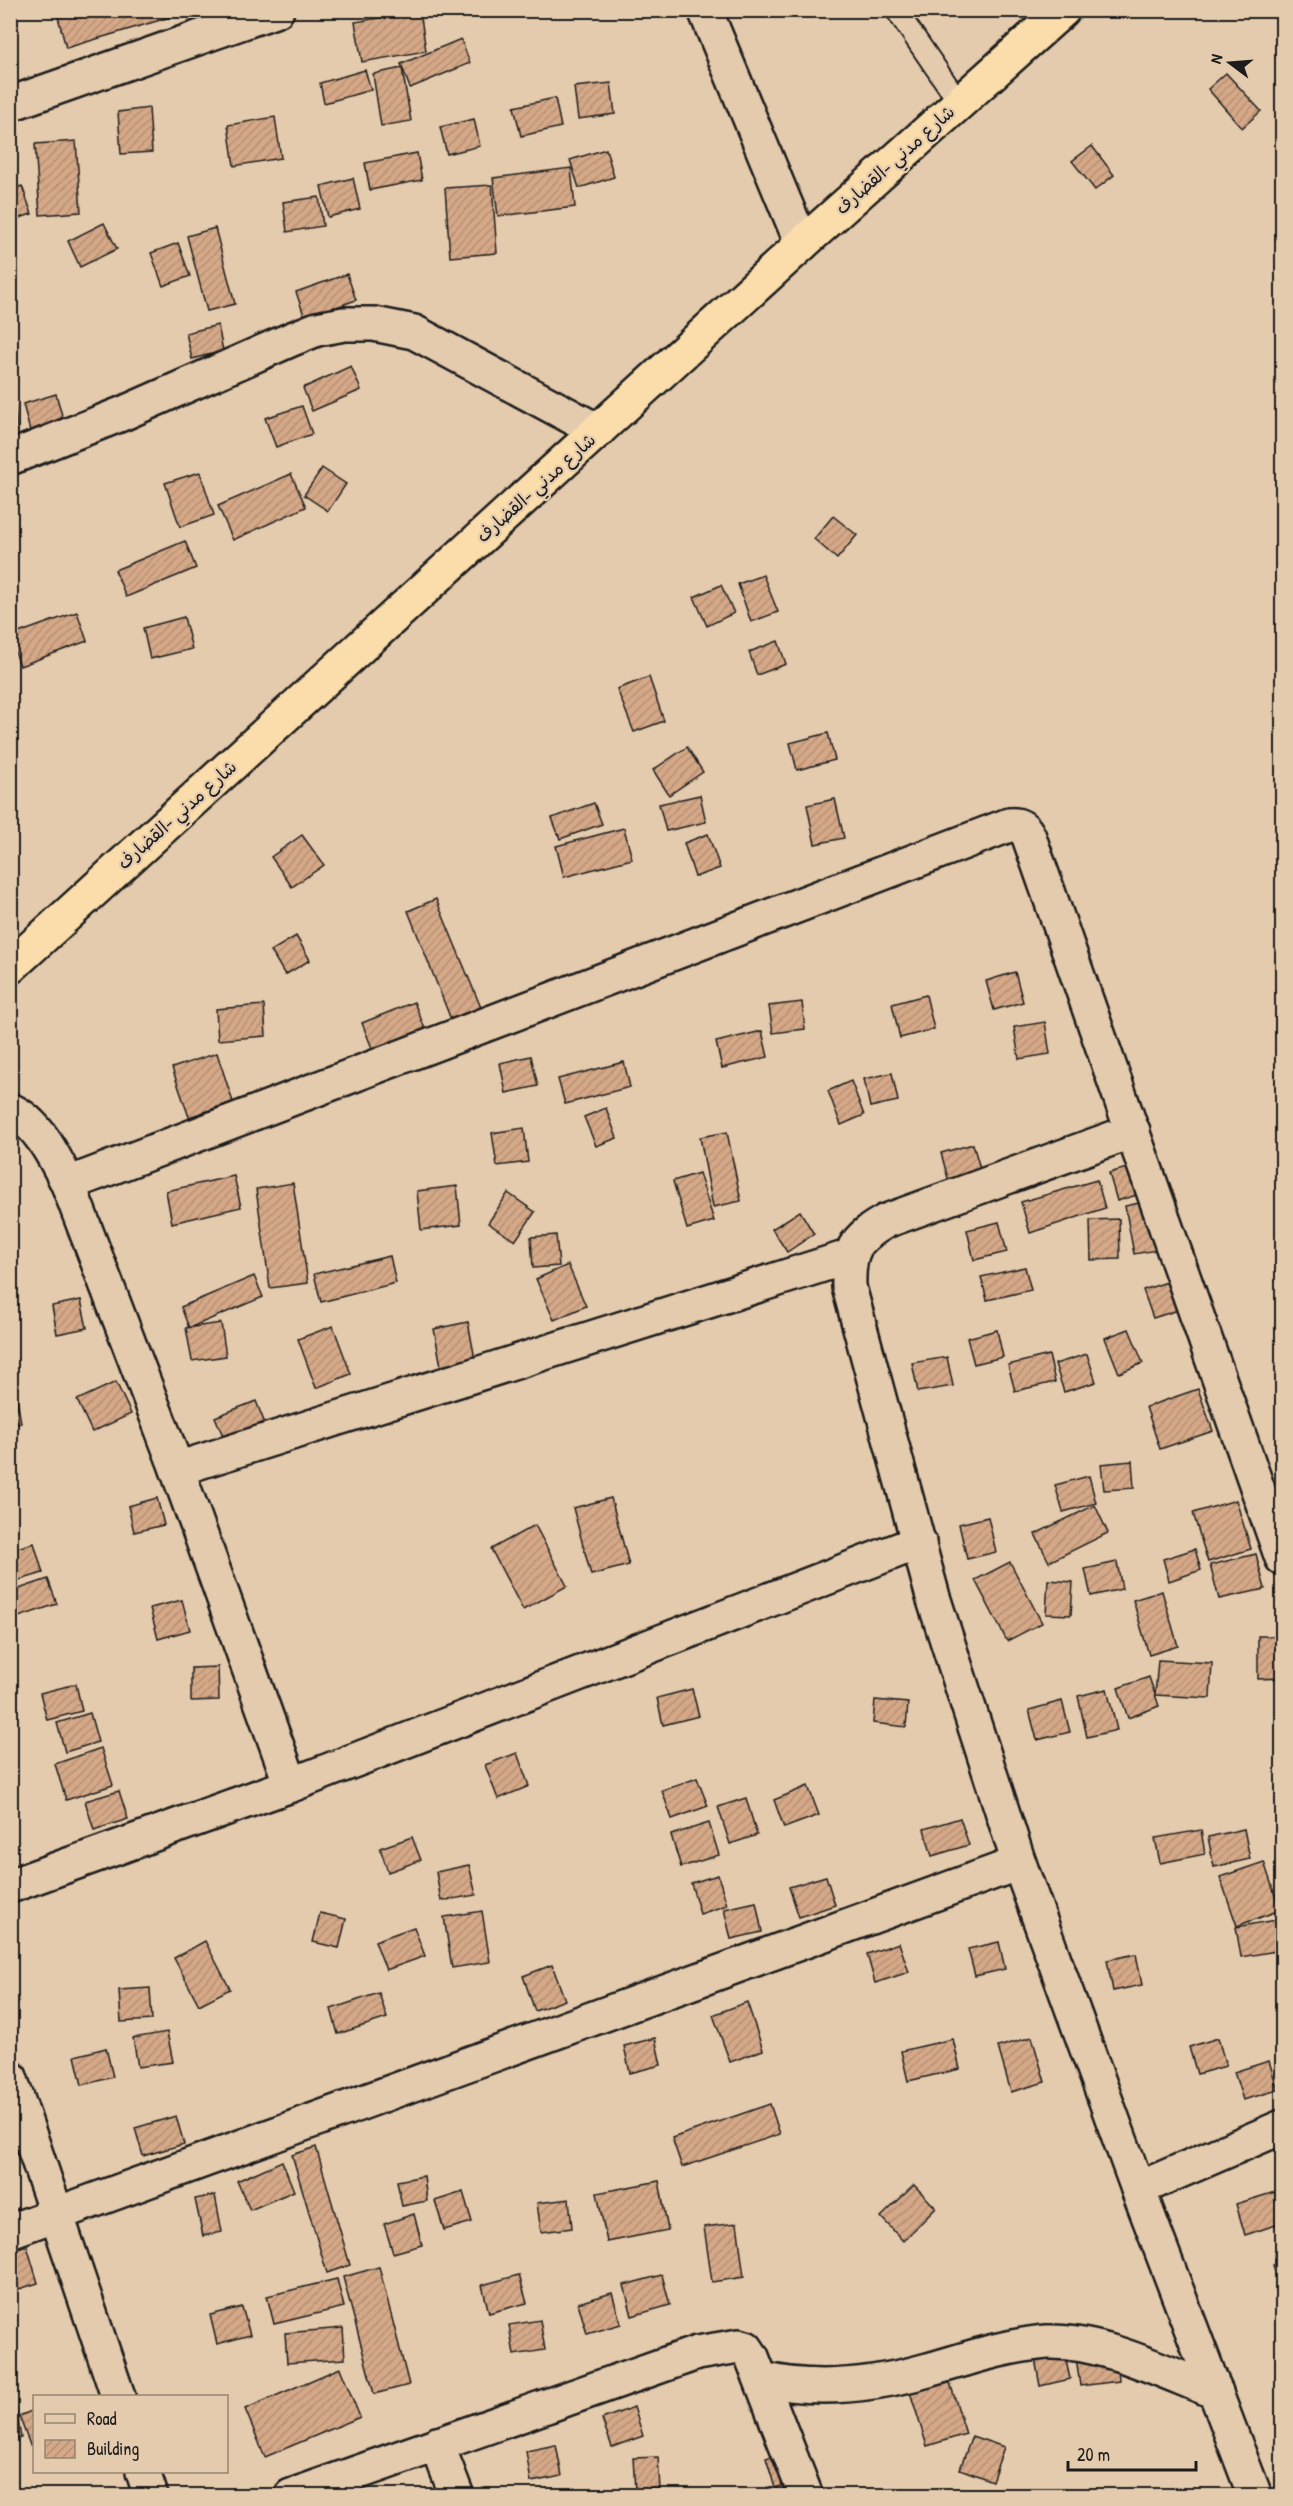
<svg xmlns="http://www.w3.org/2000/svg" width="1293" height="2506" font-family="'Patrick Hand','Playpen Sans Arabic',sans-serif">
  <defs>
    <pattern id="building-hatch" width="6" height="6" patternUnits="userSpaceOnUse" patternTransform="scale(1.5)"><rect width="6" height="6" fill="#d5a887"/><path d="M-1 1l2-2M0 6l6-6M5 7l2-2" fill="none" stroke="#b69074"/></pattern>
  </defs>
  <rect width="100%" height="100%" fill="#e5cbad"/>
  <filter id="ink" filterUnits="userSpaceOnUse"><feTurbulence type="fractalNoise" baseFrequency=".0167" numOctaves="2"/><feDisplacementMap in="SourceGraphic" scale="12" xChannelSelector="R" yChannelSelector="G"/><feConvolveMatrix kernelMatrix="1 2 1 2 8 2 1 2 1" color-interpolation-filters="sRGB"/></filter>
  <g filter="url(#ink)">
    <g fill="url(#building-hatch)" stroke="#1c1c1c" stroke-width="1.5">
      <polygon points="65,10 194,10 66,48 57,13"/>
      <polygon points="420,11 426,51 362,62 355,22"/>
      <polygon points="461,39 470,63 410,88 401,64"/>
      <polygon points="402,68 411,121 381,126 373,74"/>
      <polygon points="365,70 371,90 324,103 320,83"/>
      <polygon points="1226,73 1261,111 1242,128 1208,89"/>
      <polygon points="611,83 615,114 578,119 574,87"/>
      <polygon points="555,98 561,127 521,136 514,107"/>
      <polygon points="149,108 152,152 121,154 118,112"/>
      <polygon points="275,117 281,158 234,166 228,125"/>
      <polygon points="474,119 480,146 447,154 440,127"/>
      <polygon points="76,141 81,212 40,215 35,144"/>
      <polygon points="1092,146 1114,175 1095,190 1072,161"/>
      <polygon points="606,149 614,177 579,188 570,160"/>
      <polygon points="417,153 422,180 370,190 365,163"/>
      <polygon points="571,168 575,207 498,216 493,178"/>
      <polygon points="353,178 360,209 328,217 321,186"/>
      <polygon points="492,185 497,253 450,257 445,188"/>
      <polygon points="22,186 32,214 10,221 10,190"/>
      <polygon points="319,197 323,226 287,232 283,202"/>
      <polygon points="104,223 117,249 80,267 68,241"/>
      <polygon points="215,228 235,304 207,311 187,236"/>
      <polygon points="178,243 190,276 163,286 151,253"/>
      <polygon points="347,274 356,300 305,318 296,292"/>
      <polygon points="218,325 223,351 192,359 186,333"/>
      <polygon points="351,366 361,390 312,411 303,388"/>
      <polygon points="56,394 65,426 31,435 23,404"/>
      <polygon points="10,404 15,404 17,432 10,432"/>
      <polygon points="302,406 312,434 276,447 265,418"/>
      <polygon points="322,468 346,484 328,511 304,495"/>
      <polygon points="200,472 214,515 180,527 165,483"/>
      <polygon points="291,474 306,507 233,540 218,506"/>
      <polygon points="833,516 857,535 837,559 814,539"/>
      <polygon points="185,541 196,568 126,597 115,570"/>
      <polygon points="763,575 778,612 751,622 738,584"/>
      <polygon points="721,585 734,613 707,626 694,597"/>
      <polygon points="77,612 87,641 20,666 10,636"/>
      <polygon points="184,617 192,649 150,659 143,628"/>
      <polygon points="778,641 786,664 757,675 749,652"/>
      <polygon points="649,677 664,721 634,732 617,689"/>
      <polygon points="828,733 835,760 797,770 790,743"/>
      <polygon points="687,747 703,772 669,795 653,770"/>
      <polygon points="700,795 706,822 666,831 659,804"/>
      <polygon points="835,799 844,838 815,844 807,805"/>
      <polygon points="594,803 602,824 560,839 552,818"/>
      <polygon points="624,828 632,859 564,877 556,846"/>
      <polygon points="708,834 720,868 695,877 684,843"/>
      <polygon points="302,835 324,865 292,887 271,857"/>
      <polygon points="436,899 482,1010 452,1022 408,911"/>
      <polygon points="296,936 310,960 285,975 271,951"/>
      <polygon points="1015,972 1023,1002 994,1010 986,981"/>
      <polygon points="926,995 934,1029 900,1038 892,1004"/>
      <polygon points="414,1002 426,1031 374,1053 362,1023"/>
      <polygon points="802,1002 805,1029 773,1033 769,1006"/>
      <polygon points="264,1005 266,1036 218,1040 216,1009"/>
      <polygon points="1045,1022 1050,1054 1019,1059 1014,1027"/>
      <polygon points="762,1031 768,1057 722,1068 716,1042"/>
      <polygon points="217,1053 233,1102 189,1117 172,1068"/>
      <polygon points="531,1056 538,1086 506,1093 500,1063"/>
      <polygon points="624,1062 630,1087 565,1104 558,1079"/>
      <polygon points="892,1073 898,1101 870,1107 864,1079"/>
      <polygon points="851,1081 864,1115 841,1125 828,1091"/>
      <polygon points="606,1108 617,1138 596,1146 584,1117"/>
      <polygon points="524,1128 528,1162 497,1166 492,1133"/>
      <polygon points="727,1132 741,1201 713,1207 700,1137"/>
      <polygon points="973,1144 981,1172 949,1182 941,1153"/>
      <polygon points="1145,1163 1153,1190 1117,1201 1109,1173"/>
      <polygon points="699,1173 714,1221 687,1229 673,1181"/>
      <polygon points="234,1176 241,1207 172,1223 166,1191"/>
      <polygon points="1097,1180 1105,1208 1030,1233 1021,1202"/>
      <polygon points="293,1183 308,1283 270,1288 256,1189"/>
      <polygon points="457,1186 461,1225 421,1230 417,1191"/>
      <polygon points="508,1193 535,1212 515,1241 488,1223"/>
      <polygon points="1158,1199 1168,1248 1134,1254 1125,1206"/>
      <polygon points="800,1211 814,1234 787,1252 772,1229"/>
      <polygon points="1119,1219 1120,1259 1091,1260 1090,1220"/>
      <polygon points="999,1222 1007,1252 974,1260 967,1230"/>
      <polygon points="556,1235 559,1266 533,1268 531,1237"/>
      <polygon points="390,1256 396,1283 321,1302 314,1274"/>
      <polygon points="568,1265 586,1306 554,1320 536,1279"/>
      <polygon points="1025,1267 1031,1290 987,1300 981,1277"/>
      <polygon points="254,1276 263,1297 189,1328 181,1307"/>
      <polygon points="1179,1278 1188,1307 1153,1318 1143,1290"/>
      <polygon points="81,1300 87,1328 57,1334 52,1306"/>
      <polygon points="468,1322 475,1359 441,1366 434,1329"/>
      <polygon points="221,1323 226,1356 192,1361 186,1328"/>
      <polygon points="333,1326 351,1374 316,1388 298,1339"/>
      <polygon points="1129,1329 1143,1363 1119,1373 1105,1338"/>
      <polygon points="997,1330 1003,1357 974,1364 967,1338"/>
      <polygon points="1087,1354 1096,1382 1064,1392 1055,1364"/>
      <polygon points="1049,1355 1055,1382 1015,1391 1008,1365"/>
      <polygon points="947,1357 953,1386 918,1392 912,1363"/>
      <polygon points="116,1382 131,1414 92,1432 77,1400"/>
      <polygon points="1198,1389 1213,1431 1160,1449 1146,1407"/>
      <polygon points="16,1392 21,1423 10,1426 10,1393"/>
      <polygon points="256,1401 269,1434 229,1450 215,1417"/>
      <polygon points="1132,1461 1134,1488 1104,1490 1101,1464"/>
      <polygon points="1089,1476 1096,1503 1063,1512 1055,1485"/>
      <polygon points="157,1498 164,1525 134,1532 128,1506"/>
      <polygon points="611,1498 629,1565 591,1575 573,1508"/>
      <polygon points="1236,1500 1251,1549 1208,1562 1193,1513"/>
      <polygon points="1095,1505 1108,1533 1049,1562 1035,1534"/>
      <polygon points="988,1517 996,1552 967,1559 959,1524"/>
      <polygon points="535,1525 567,1586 523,1610 491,1549"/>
      <polygon points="34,1543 43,1573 10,1583 10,1550"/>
      <polygon points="1195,1549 1201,1570 1169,1581 1163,1559"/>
      <polygon points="1256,1554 1265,1589 1219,1599 1210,1565"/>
      <polygon points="1010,1562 1042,1623 1007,1641 975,1580"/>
      <polygon points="1117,1562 1122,1589 1091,1596 1085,1569"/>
      <polygon points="48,1579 57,1604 10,1620 10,1592"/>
      <polygon points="1048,1580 1073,1582 1071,1615 1046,1614"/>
      <polygon points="1162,1591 1178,1646 1149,1655 1133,1600"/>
      <polygon points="182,1600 190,1630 158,1639 150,1608"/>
      <polygon points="1258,1636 1282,1636 1282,1678 1258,1679"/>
      <polygon points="1158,1660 1212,1663 1210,1698 1155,1695"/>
      <polygon points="218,1667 219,1700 191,1701 191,1668"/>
      <polygon points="1149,1677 1159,1706 1128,1718 1118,1688"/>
      <polygon points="76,1684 82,1711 47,1720 40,1693"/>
      <polygon points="692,1689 699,1716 663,1725 657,1698"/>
      <polygon points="1107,1689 1117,1730 1087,1737 1078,1696"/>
      <polygon points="875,1700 908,1703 906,1727 873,1723"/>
      <polygon points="1062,1701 1070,1732 1037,1740 1029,1710"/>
      <polygon points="90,1713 98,1742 65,1752 57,1723"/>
      <polygon points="101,1748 113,1785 66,1800 55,1764"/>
      <polygon points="517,1753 529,1786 498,1799 485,1765"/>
      <polygon points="697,1778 708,1806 672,1819 662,1791"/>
      <polygon points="808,1786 819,1815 784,1828 774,1800"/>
      <polygon points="119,1791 128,1819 94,1830 85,1801"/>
      <polygon points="746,1798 757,1835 730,1844 718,1807"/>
      <polygon points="960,1818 969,1845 932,1856 924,1829"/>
      <polygon points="709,1823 719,1855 681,1867 671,1835"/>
      <polygon points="1244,1829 1250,1859 1214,1867 1208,1837"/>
      <polygon points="1201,1830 1205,1854 1160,1863 1155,1838"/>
      <polygon points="412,1837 421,1860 388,1872 380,1848"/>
      <polygon points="1264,1862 1280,1910 1237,1926 1220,1877"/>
      <polygon points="1282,1862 1282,1901 1275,1863"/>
      <polygon points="469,1865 476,1895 441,1901 436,1872"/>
      <polygon points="718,1875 727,1905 700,1914 691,1883"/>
      <polygon points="826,1876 835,1905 799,1917 789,1887"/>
      <polygon points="756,1902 762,1932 731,1939 724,1909"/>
      <polygon points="482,1911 490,1962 452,1968 444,1917"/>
      <polygon points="320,1913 346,1919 339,1948 313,1942"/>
      <polygon points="1282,1919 1282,1950 1241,1957 1236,1927"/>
      <polygon points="414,1927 425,1956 386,1970 375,1941"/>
      <polygon points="205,1941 230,1989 199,2005 174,1958"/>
      <polygon points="999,1942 1005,1969 975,1976 968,1949"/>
      <polygon points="899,1943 909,1972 875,1983 867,1954"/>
      <polygon points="1136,1954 1142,1985 1113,1991 1107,1960"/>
      <polygon points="552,1965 565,2000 535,2011 523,1976"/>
      <polygon points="150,1988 152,2020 121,2022 119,1990"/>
      <polygon points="379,1993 387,2018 338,2034 331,2009"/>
      <polygon points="747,2002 763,2050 730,2062 713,2015"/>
      <polygon points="167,2032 173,2062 138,2067 133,2038"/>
      <polygon points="1032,2037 1045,2082 1011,2092 998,2047"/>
      <polygon points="655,2038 661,2065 630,2073 624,2046"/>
      <polygon points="1218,2038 1226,2066 1197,2074 1189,2047"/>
      <polygon points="953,2039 960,2069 908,2081 901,2051"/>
      <polygon points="106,2048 113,2077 82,2085 75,2056"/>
      <polygon points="1269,2061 1278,2090 1243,2100 1234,2072"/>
      <polygon points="770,2104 780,2134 682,2167 672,2138"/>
      <polygon points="176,2116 184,2144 143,2156 135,2128"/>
      <polygon points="316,2147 350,2265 327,2273 292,2155"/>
      <polygon points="282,2161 294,2191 250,2210 237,2181"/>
      <polygon points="424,2176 427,2201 402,2206 397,2181"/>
      <polygon points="659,2181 668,2230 607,2242 597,2193"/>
      <polygon points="914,2185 936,2208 903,2241 881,2217"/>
      <polygon points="463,2192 472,2222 444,2230 435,2201"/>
      <polygon points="1275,2192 1282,2223 1245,2235 1236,2204"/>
      <polygon points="215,2195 222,2232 203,2236 195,2199"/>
      <polygon points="569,2199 572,2228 541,2232 537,2203"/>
      <polygon points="414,2214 422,2245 393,2253 384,2224"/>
      <polygon points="737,2223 744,2277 712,2282 704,2227"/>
      <polygon points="27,2246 38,2283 10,2292 10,2251"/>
      <polygon points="1282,2262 1282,2296 1273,2265"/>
      <polygon points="379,2267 409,2385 374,2394 343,2277"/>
      <polygon points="519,2275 527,2303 489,2313 482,2285"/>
      <polygon points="662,2275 670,2305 632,2316 624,2285"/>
      <polygon points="337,2279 344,2307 274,2324 267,2296"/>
      <polygon points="612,2293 621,2324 587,2334 578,2303"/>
      <polygon points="242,2307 250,2335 217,2344 210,2315"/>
      <polygon points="540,2320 545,2350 514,2355 509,2325"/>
      <polygon points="343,2328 345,2359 287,2363 285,2333"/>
      <polygon points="1063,2347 1070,2379 1040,2386 1034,2353"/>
      <polygon points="1117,2352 1119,2381 1080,2386 1076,2357"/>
      <polygon points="943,2360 966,2434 927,2446 904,2373"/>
      <polygon points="340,2368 360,2417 265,2457 245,2409"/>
      <polygon points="634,2407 643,2436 612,2447 602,2419"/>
      <polygon points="16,2408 21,2438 10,2440 10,2409"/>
      <polygon points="34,2410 34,2443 30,2445 19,2416"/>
      <polygon points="972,2436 1004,2447 992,2481 960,2469"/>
      <polygon points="556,2445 562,2476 531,2482 526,2451"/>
      <polygon points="796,2449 805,2478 775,2488 766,2458"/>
      <polygon points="658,2457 660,2489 635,2490 633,2458"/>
    </g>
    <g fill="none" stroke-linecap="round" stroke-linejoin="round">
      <defs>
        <polyline id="service" points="896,10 959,102"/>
        <g id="minor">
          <polyline points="705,10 802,244"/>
          <polyline points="10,104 277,10"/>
          <polyline points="10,458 124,413 292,339 317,329 344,324 374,324 414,332 598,431"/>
          <path d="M10 1110C38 1122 55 1158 68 1184L177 1469 291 1785"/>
          <path d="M1133 1131 886 1221C854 1239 848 1250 849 1287L933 1597 1019 1863 1138 2189 1255 2496"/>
          <path d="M68 1184 1009 825C1019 824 1025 828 1029 837L1282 1558"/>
          <polyline points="177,1469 851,1256"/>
          <polyline points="10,1886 291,1785 919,1542"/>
          <polyline points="10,2077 118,2396"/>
          <polyline points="1138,2189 1282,2127"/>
          <polyline points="10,2231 1019,1863"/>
          <path d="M762 2379C816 2392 875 2385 928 2370 967 2359 1007 2345 1047 2342 1102 2340 1166 2373 1216 2392"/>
          <polyline points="437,2444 457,2496"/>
          <polyline points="143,2472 151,2496"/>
          <polyline points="291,2496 697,2353 739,2346 746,2348 752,2357 806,2496"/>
        </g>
        <polyline id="trunk" points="10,967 802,244 1063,10"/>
      </defs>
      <use href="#service" stroke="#1c1c1c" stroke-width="24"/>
      <use href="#minor" stroke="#1c1c1c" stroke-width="38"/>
      <use href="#trunk" stroke="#1c1c1c" stroke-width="38"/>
      <use href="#service" stroke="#e5cbad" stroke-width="20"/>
      <use href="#minor" stroke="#e5cbad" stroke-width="33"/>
      <use href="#trunk" stroke="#faddab" stroke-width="33"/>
    </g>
  </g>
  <g text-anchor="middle" stroke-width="4.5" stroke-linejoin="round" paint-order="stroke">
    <g font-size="18" fill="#1c1c1c" stroke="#e5cbad">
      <text transform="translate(895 160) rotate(-42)" y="6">شارع مدني -القضارف</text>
      <text transform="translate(536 488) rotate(-42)" y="6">شارع مدني -القضارف</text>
      <text transform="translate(177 815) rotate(-42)" y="6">شارع مدني -القضارف</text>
    </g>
  </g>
  <rect width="1293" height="2506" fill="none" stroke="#e5cbad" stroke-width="36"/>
  <rect x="18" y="18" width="1257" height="2470" fill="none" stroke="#1c1c1c" stroke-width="2" filter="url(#ink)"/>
  <rect x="33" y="2395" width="195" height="78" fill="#e5cbad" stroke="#958573" stroke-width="1.5"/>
  <rect x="45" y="2414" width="30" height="9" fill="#e5cbad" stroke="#958573" stroke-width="1.5"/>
  <text x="87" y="2425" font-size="18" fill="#1c1c1c">Road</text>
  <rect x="45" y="2440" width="30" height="18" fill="url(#building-hatch)" stroke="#958573" stroke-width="1.5"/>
  <text x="87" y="2455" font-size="18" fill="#1c1c1c">Building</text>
  <g transform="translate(1230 63) rotate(286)" stroke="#e5cbad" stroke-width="4.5" paint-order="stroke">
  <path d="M0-4.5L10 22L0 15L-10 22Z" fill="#1c1c1c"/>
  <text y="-9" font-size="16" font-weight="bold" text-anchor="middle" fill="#1c1c1c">N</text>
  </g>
  <path d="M1068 2461v9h128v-9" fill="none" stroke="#1c1c1c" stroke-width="3"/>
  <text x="1077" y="2461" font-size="18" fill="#1c1c1c" stroke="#e5cbad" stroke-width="4.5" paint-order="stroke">20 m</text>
</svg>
